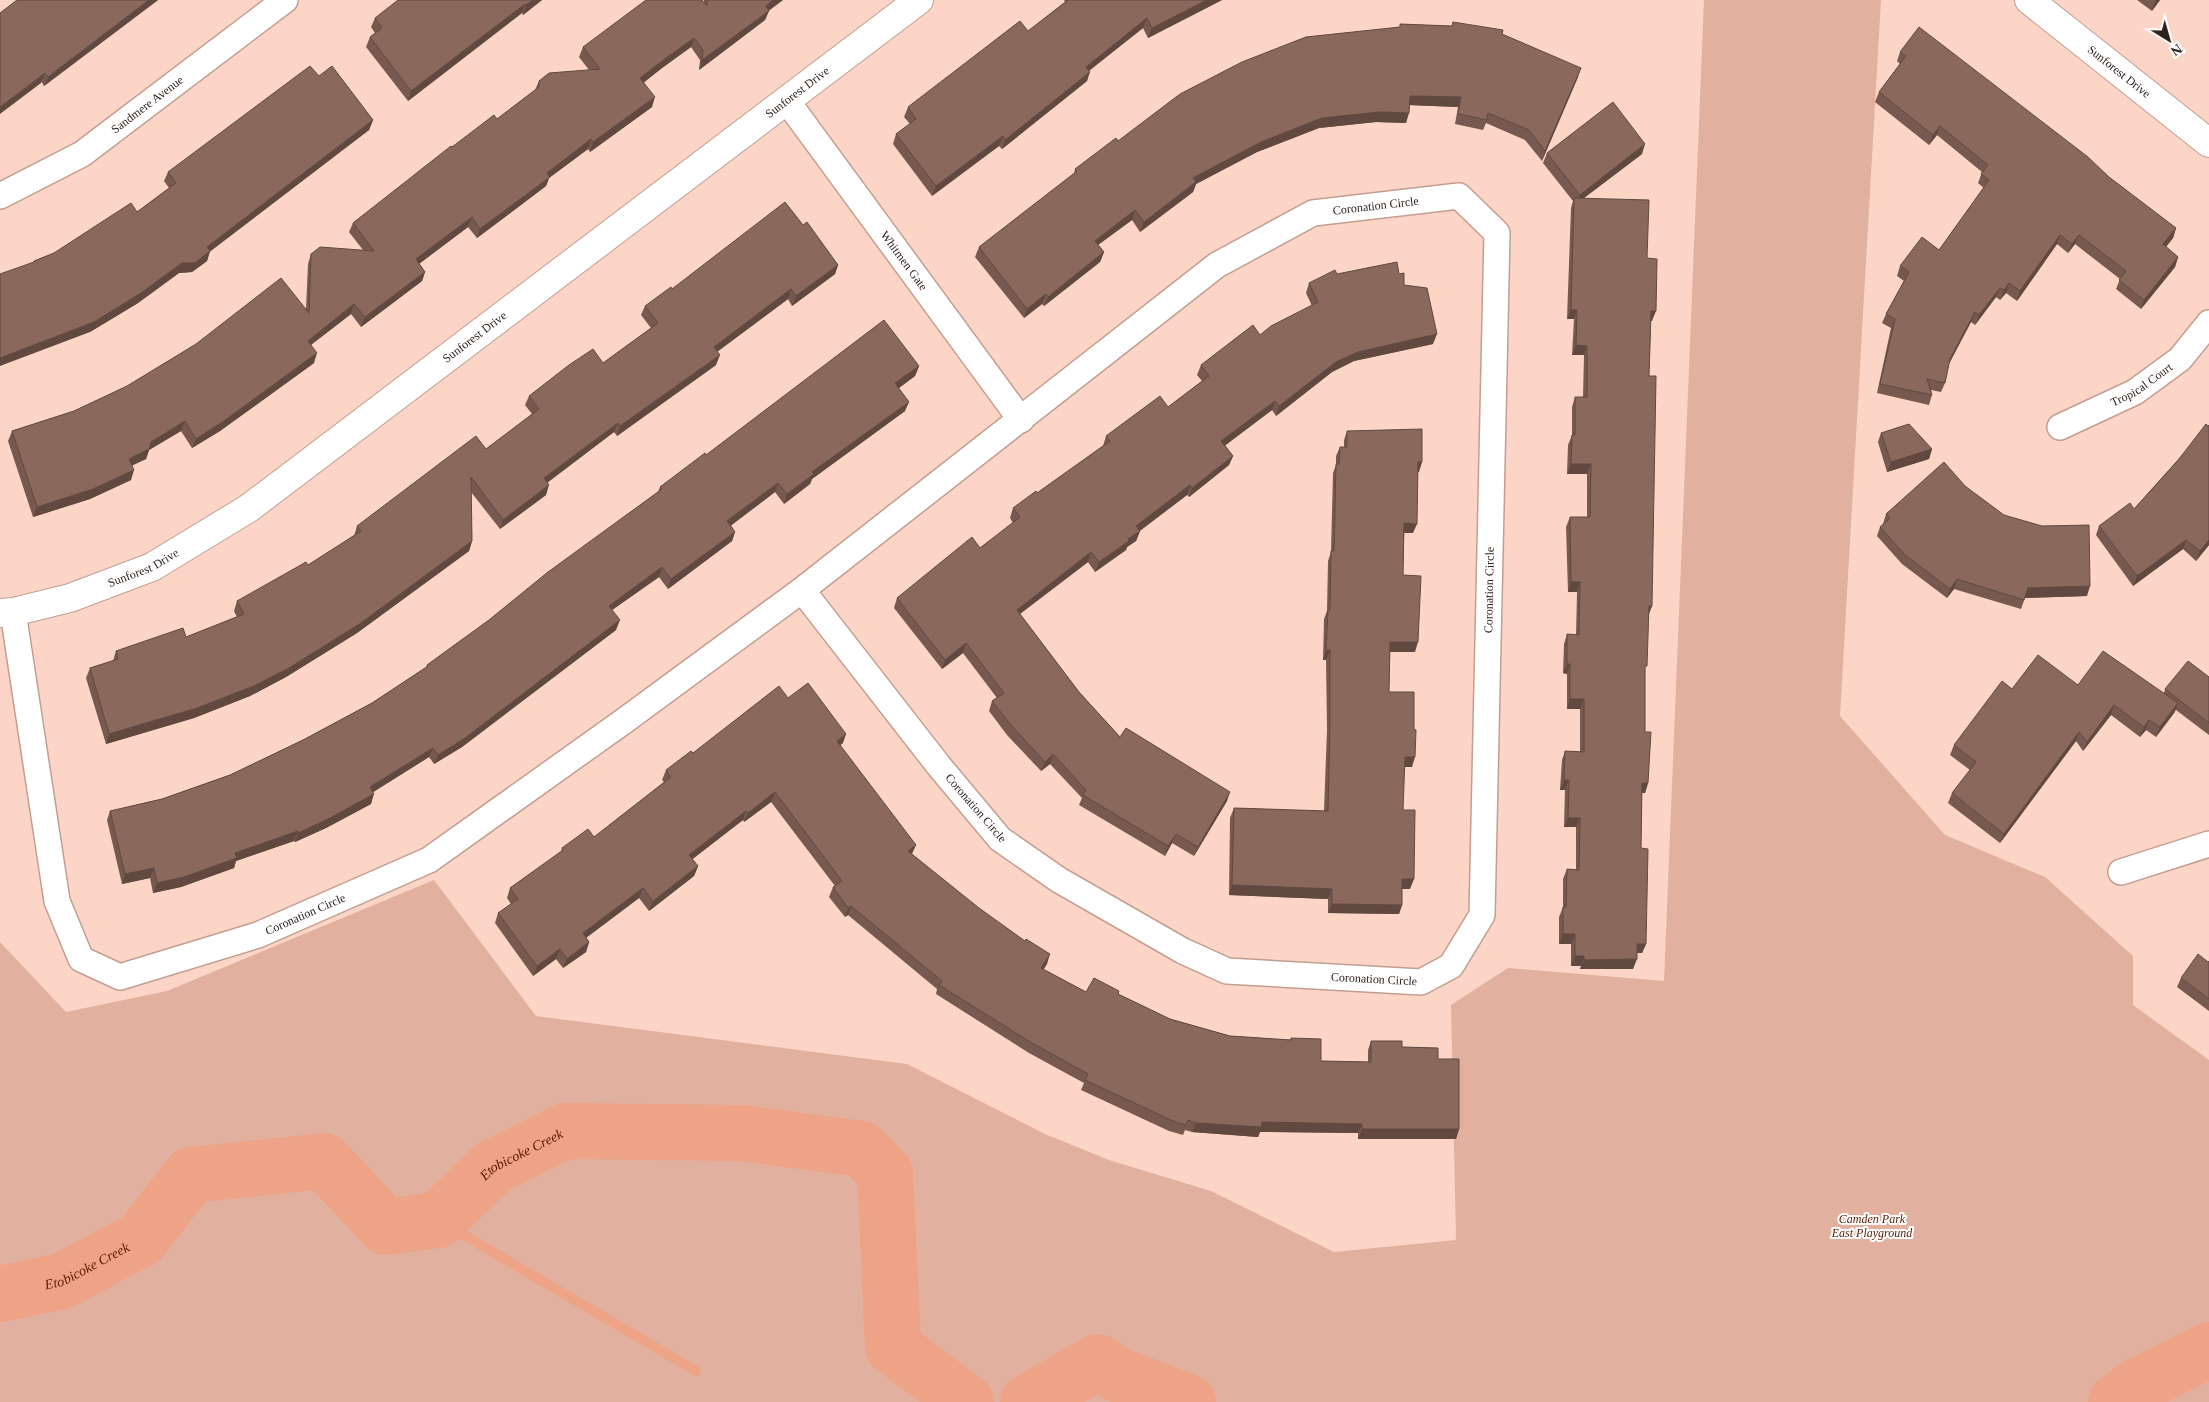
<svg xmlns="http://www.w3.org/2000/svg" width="2209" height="1402" font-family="'Times New Roman',serif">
  <rect width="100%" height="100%" fill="#fcd5c7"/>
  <polygon fill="#e1b09e" points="1704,0 1881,0 1840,716 1945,835 2045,877 2133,956 2133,1005 2209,1060 2209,1402 0,1402 0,942 66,1012 167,991 434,880 536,1016 907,1064 1045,1134 1109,1160 1211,1191 1334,1252 1456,1240 1451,1005 1508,968 1664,981"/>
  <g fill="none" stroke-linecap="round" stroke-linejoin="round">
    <polyline stroke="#eea387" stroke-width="10" points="438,1220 696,1371"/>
    <g stroke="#eea387" stroke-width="56">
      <path id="s1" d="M0 1294 62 1281 141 1239 191 1175 324 1161 386 1227 438 1220 493 1167 565 1131 742 1133 862 1149 885 1173 893 1347 966 1402"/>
      <polyline points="1028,1402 1098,1362 1118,1375 1188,1402"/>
      <polyline points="2116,1402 2139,1385 2209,1350"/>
    </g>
    <defs>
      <g id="minor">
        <path id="s2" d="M787 101 1021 420"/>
        <path id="s3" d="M0 196 82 154 285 0"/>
        <path id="s4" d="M2060 427 2135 392 2180 359 2209 323"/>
        <path id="s5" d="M13 612 57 901 81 959 120 977 258 935 429 860 624 721 802 590 1217 265 1313 213 1459 196 1497 233 1482 915 1451 966 1421 982 1227 971 1183 951 1059 880 1000 839 939 766 802 590"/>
        <polyline points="2121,872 2209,844"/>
      </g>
      <g id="tertiary">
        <path id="s6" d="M2029 0 2209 143"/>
        <path id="s7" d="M0 613 13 612 70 598 152 567 249 508 919 0"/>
      </g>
    </defs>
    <use href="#minor" stroke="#c29e91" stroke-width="28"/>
    <use href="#tertiary" stroke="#c29e91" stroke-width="30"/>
    <use href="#minor" stroke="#fff" stroke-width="25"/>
    <use href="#tertiary" stroke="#fff" stroke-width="28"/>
  </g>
  <g fill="#77594f">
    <polygon points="158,0 44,86 0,13"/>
    <polygon points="542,0 523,15 522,13 408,101 366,47 370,37 375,33 371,27 375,18"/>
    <polygon points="704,0 783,0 769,10 765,20 699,70 700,60 691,47 662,68 644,82 652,107 590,152 588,149 549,178 546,186 477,238 468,227 419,264 425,272 422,281 361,327 351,314 311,345 314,363 220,431 192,448 181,431 149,450 146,459 132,465 131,480 90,499 33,517 8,441 12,431 74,411 306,309 308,264 311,254 363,250 349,232 353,223 452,147 497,119 535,90 539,81 589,70 579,57 583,47 704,3"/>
    <polygon points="1064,0 1222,0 1148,38 1143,28 1089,71 1087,81 1002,149 999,146 932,196 893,144 896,134 910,124 904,117 908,107 1028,31 1065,2"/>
    <polygon points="2137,0 2160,0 2152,11"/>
    <polygon points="1453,22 1502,34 1578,77 1542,161 1525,140 1486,123 1483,130 1455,124 1458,107 1410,105 1406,123 1376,122 1319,128 1257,152 1196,184 1193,192 1140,232 1132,220 1098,245 1104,252 1100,262 1044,306 1042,304 1024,318 975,257 979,247 1074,174 1075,169 1118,141 1400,27 1400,24 1452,26"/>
    <polygon points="1900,52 2109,177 2176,228 2173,238 2166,247 2178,257 2175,267 2141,309 2116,289 2120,279 2075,244 2068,253 2057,244 2017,301 2006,293 2000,300 1996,297 1975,325 1971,322 1949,364 1945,383 1941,392 1931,390 1932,395 1929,405 1877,393 1891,328 1882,323 1886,314 1904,281 1897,276 1900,266 1939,250 1984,188 1978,183 1982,172 1937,135 1929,145 1875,102 1879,92 1900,64 1897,61"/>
    <polygon points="319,76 373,120 369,130 210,251 207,261 192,272 179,273 138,303 90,332 33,263 34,261 54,253 137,212 169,188 164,181 168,172"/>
    <polygon points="1547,153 1642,154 1584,198 1647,258 1652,321 1651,321 1649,376 1652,606 1648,616 1645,672 1645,732 1648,783 1645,793 1642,793 1641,848 1646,944 1642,953 1637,953 1633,969 1580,969 1581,966 1571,966 1571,944 1559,944 1559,917 1563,907 1563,879 1567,869 1576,870 1576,827 1564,827 1565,790 1560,790 1562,760 1565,751 1580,752 1580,709 1567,709 1567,674 1563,673 1564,644 1567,634 1576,635 1577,592 1568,592 1566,527 1570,517 1587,517 1587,474 1567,474 1568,445 1572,435 1572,407 1575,397 1583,397 1584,355 1572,355 1574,319 1567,319 1571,208 1573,201 1543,163"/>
    <polygon points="803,225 838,265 835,274 792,306 788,299 717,352 716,365 617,436 614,432 547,483 546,495 500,529 471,492 472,541 469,551 357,633 286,677 250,696 194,718 106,744 86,678 90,668 113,661 116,651 186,637 237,617 234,611 237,601 308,565 354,536 357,526 486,449 532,414 525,405 529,396 603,363 651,328 641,315 645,306 672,289"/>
    <polygon points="1337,274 1399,274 1404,285 1433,344 1354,361 1332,372 1276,416 1272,410 1225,445 1233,456 1229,465 1189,497 1187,495 1140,531 1136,541 1127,547 1126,550 1095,572 1088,562 1020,614 1079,692 1120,737 1227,801 1194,856 1172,843 1165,856 1079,805 1082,798 1050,764 1041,771 1007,735 989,711 992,701 997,698 963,653 942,669 894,608 897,598 980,548 1013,523 1010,518 1013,508 1037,493 1103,446 1106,436 1168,407 1202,381 1197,375 1201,365 1260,335 1312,306 1306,293 1309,283"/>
    <polygon points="919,366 915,376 899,388 905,411 812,479 810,484 784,504 775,492 731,525 735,532 732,541 668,589 659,577 612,610 616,630 462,747 434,764 429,757 373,792 371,804 326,828 295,842 294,841 236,861 234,868 181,887 153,893 150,878 122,884 107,820 110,811 162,799 230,775 303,740 372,703 426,668 427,665 489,620 658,492 660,487 706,455"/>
    <polygon points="2209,425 2209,545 2196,561 2183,549 2133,586 2096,535 2099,526 2134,509"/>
    <polygon points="1347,431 1422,462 1418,472 1413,533 1404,533 1403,575 1415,652 1390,652 1389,692 1412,767 1404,767 1403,810 1410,889 1402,889 1402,905 1399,914 1328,913 1328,899 1229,895 1230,818 1234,808 1324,811 1327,730 1326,660 1323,660 1324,619 1327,611 1328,561 1331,552 1333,473 1336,465 1336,456 1340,447 1344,447 1344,440"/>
    <polygon points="1881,433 1932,449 1929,459 1887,472 1878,442"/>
    <polygon points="1965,486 2087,596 2025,598 2021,609 1954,589 1947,598 1902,564 1877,536 1880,527 1883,524 1886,514"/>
    <polygon points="2209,677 2209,735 2176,710 2174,713 2156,737 2146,730 2140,737 2111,715 2083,751 2076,741 2000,843 1948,803 1952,793 1970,770 1950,755 1954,745 2012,689 2078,685 2164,693 2165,689"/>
    <polygon points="788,698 843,743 840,745 912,854 1047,964 1043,969 1086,992 1118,994 1170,1019 1230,1036 1290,1040 1291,1038 1321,1061 1368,1062 1368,1050 1371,1041 1402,1047 1438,1059 1459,1129 1456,1139 1358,1139 1358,1133 1260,1132 1258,1137 1192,1132 1185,1130 1183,1135 1169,1131 1081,1090 1084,1083 1029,1053 936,994 937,989 848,915 845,917 829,897 833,887 835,886 771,802 744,822 743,820 692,859 698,866 694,876 649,911 639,898 586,938 589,942 586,952 563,968 556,959 533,976 495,923 498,913 511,904 507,898 510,888 561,852 562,848 594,837 664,782 662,780 666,770 693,753"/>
    <polygon points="2209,961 2209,1011 2177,987 2181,978"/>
  </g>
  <g fill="#614940">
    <polygon points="149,0 158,0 44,86 48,77"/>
    <polygon points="533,0 542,0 523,15 526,5"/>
    <polygon points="773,0 783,0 762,16 766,6"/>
    <polygon points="1207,0 1222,0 1148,38 1152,28"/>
    <polygon points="2156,0 2160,0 2152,11 2155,1"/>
    <polygon points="525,4 522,13 408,101 411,91"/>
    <polygon points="769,11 765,20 699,70 702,60"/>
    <polygon points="1147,18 1143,28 1082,76 1086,67"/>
    <polygon points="694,38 691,47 662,68 637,88 640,78 666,58"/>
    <polygon points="1581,68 1578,77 1542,161 1545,151"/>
    <polygon points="1090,72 1087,81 1002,149 1005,140"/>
    <polygon points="45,73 41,83 0,114 0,107"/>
    <polygon points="1410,96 1461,97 1458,107 1407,105"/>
    <polygon points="655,97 652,107 590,152 593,142"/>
    <polygon points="1379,112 1409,113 1406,123 1376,122 1319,128 1257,152 1196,184 1193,192 1140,232 1144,222 1193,178 1261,142 1322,118"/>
    <polygon points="373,120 369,130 203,257 207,247"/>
    <polygon points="1940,126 1937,135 1929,145 1933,135"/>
    <polygon points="1003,136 999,146 932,196 936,186"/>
    <polygon points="591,139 588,149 549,178 546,186 477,238 480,229 547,173"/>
    <polygon points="1645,144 1642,154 1576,204 1580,195"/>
    <polygon points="1135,210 1132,220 1091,250 1095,241"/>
    <polygon points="472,217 468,227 412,269 416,259"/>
    <polygon points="2176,228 2173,238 2160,254 2163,244"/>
    <polygon points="2060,235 2057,244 2017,301 2020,291"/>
    <polygon points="2079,235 2075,244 2068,253 2072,244"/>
    <polygon points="210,251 207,261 192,272 179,273 138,303 90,332 0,366 0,358 182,263"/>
    <polygon points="1104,252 1100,262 1044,306 1048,297"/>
    <polygon points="2178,257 2175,267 2141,309 2144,300"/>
    <polygon points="838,265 835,274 792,306 796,296"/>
    <polygon points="425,272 422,281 361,327 365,317"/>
    <polygon points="2009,283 2006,293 2000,300 2004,290"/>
    <polygon points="2000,288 1996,297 1975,325 1979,315"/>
    <polygon points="791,289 788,299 710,357 714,347"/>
    <polygon points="1046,294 1042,304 1024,318 1027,309"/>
    <polygon points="354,304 351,314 304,350 308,341"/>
    <polygon points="1571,310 1577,310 1574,319 1567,319"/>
    <polygon points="1651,311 1656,311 1652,321 1648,321"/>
    <polygon points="1975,312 1971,322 1946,369 1950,359"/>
    <polygon points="1437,334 1433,344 1354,361 1332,372 1276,416 1279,406 1336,362 1358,352"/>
    <polygon points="1576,345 1587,346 1584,355 1572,355"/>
    <polygon points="317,353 314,363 220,431 192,448 196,439"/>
    <polygon points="720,355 716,365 617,436 620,426"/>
    <polygon points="919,366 915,376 892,393 895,383"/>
    <polygon points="1275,401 1272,410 1218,451 1221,441"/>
    <polygon points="909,402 905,411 812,479 810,484 784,504 787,494 812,472"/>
    <polygon points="185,421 181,431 149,450 146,459 125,469 129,459 151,442"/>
    <polygon points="618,423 614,432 540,488 544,478"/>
    <polygon points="1932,449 1929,459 1887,472 1891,462"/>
    <polygon points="1233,456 1229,465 1189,497 1192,488"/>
    <polygon points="1418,462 1422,462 1419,472 1415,472"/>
    <polygon points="1571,464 1591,464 1587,474 1567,474"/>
    <polygon points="134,470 131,480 90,499 33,517 37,507"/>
    <polygon points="778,483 775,492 724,531 727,521"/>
    <polygon points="549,485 546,495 500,529 503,520"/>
    <polygon points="1190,485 1187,495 1135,534 1140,531 1136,541 1127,547 1126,550 1095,572 1099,562 1128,539 1136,526"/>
    <polygon points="1404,523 1417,524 1413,533 1401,533"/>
    <polygon points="735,532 732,541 668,589 671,579"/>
    <polygon points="2186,540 2183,549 2133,586 2137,576"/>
    <polygon points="2209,540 2209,545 2196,561 2200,551"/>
    <polygon points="472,541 469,551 357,633 286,677 250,696 194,718 106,744 109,734"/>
    <polygon points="1091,552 1088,562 1013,619 1017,610"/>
    <polygon points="662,567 659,577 605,615 609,606"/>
    <polygon points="1957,579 1954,589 1947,598 1950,589"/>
    <polygon points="1571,582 1580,582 1577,592 1568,592"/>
    <polygon points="2090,586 2087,596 2024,598 2028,588"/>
    <polygon points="1649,606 1652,606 1648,616"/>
    <polygon points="620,620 616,630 462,747 434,764 438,755"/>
    <polygon points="1390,642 1418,642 1415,652 1387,652"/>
    <polygon points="966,643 963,653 942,669 945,660"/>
    <polygon points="1326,650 1330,650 1326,660 1323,660"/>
    <polygon points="1567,664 1570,664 1567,674 1563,673"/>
    <polygon points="1570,699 1584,699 1580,709 1567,709"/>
    <polygon points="2178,703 2174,713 2156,737 2160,727"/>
    <polygon points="2114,705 2111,715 2083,751 2087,742"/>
    <polygon points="2149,720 2146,730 2140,737 2144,727"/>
    <polygon points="2079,732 2076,741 2000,843 2004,834"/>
    <polygon points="846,734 843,743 834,750 837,741"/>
    <polygon points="433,748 429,757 367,796 370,787"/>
    <polygon points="1053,754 1050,764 1041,771 1045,762"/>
    <polygon points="1405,757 1415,757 1412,767 1401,767"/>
    <polygon points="1564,780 1569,780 1565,790 1560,790"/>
    <polygon points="1642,783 1648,783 1645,793 1639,793"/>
    <polygon points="775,792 771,802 744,822 748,813"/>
    <polygon points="1230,792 1227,801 1194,856 1198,847"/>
    <polygon points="374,794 371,804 326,828 295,842 298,833"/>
    <polygon points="746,811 743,820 685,865 689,855"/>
    <polygon points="1568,818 1580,818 1576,827 1564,827"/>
    <polygon points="298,831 294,841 236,861 234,868 181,887 153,893 157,883 235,853"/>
    <polygon points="1176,834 1172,843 1165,856 1168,846"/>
    <polygon points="916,845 912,854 908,851"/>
    <polygon points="698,866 694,876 649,911 653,901"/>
    <polygon points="154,868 150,878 122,884 125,874"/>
    <polygon points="1402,879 1414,879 1410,889 1398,889"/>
    <polygon points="1232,885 1332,889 1328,899 1229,895"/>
    <polygon points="643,888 639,898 579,943 583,933"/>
    <polygon points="1332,904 1402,905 1399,914 1328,913"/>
    <polygon points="851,906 848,915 845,917 848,908"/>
    <polygon points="1563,934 1575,934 1571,944 1559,944"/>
    <polygon points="589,942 586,952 563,968 567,959"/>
    <polygon points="1637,944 1646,944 1642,953 1633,953"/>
    <polygon points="560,949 556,959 533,976 537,966"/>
    <polygon points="1050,954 1047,964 1038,978 1041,968"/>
    <polygon points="1575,956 1584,956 1581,966 1571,966"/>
    <polygon points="1637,959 1633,969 1580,969 1584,960"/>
    <polygon points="1262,1122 1362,1124 1358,1133 1260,1132 1258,1137 1192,1132 1196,1123"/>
    <polygon points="1362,1129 1459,1129 1456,1139 1358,1139"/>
  </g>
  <g fill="#8a685c" stroke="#614940">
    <polygon points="17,0 149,0 48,77 45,73 0,107 0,13"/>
    <polygon points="398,0 533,0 526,5 525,4 411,91 370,37 382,28 375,18"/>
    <polygon points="646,0 702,0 707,6 707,0 773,0 766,6 769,11 702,60 703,50 694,38 666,58 640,78 655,97 593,142 591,139 547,173 550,177 480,229 472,217 416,259 425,272 365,317 354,304 308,341 317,353 224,421 196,439 185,421 151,442 149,449 129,459 134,470 93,489 37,507 12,431 74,411 127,386 196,344 281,278 309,313 311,254 320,247 374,251 353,223 451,146 452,147 494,115 497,119 539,87 539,81 549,73 600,69 583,47"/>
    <polygon points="1068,0 1207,0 1152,28 1147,18 1086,67 1090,72 1005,140 1003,136 936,186 896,134 916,119 908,107 1020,21 1028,31"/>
    <polygon points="1453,22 1503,30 1502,34 1581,68 1545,151 1529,130 1488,113 1487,120 1458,114 1461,97 1410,96 1409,113 1379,112 1322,118 1261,142 1193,178 1196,182 1144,222 1135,210 1095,241 1104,252 1048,297 1046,294 1027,309 979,247 1077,171 1075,169 1116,138 1118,141 1180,94 1242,62 1306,37 1400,27 1400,24 1452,26"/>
    <polygon points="1919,27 2088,157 2109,177 2176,228 2163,244 2178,257 2144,300 2119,280 2126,271 2079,235 2072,244 2060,235 2020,291 2009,283 2004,290 2000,288 1979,315 1975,312 1950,359 1945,383 1927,379 1932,395 1880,384 1895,319 1886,314 1909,272 1900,266 1922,237 1939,250 1989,180 1981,174 1988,165 1940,126 1933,135 1879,92 1906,56 1900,52"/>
    <polygon points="310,66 319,76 332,66 373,120 207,247 210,251 195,263 182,263 141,293 94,322 0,358 0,274 34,262 34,261 54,253 131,203 137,212 176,183 168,172"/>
    <polygon points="1613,102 1645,144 1580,195 1547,153"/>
    <polygon points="1574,198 1649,200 1647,258 1657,259 1656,311 1651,311 1649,376 1656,376 1652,606 1649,606 1647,666 1645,666 1645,732 1651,732 1648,783 1642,783 1641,848 1648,849 1646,944 1637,944 1637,959 1584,960 1584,956 1575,956 1575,934 1563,934 1563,907 1566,907 1567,869 1579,870 1580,818 1568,818 1569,780 1564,780 1565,751 1584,752 1584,699 1570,699 1570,664 1567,664 1567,634 1579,635 1580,582 1571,582 1570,517 1590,517 1591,464 1571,464 1572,435 1575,435 1575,397 1587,397 1587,346 1576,345 1577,310 1571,310"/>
    <polygon points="785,202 803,225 807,222 838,265 796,296 791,289 714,347 720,355 620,426 618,423 544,478 549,485 503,520 471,477 472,541 361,623 289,668 254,686 197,708 109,734 90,668 118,659 116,651 183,628 186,637 244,614 237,601 306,562 308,565 361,531 357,526 476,436 486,449 539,409 529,396 569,365 593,349 603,363 658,323 645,306 671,287 672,289"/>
    <polygon points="1397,262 1399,274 1404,273 1404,285 1427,288 1437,334 1358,352 1336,362 1279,406 1275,401 1221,441 1233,456 1192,488 1190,485 1136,526 1140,531 1128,539 1129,541 1099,562 1091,552 1017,610 1079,692 1120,737 1126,728 1230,792 1198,847 1176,834 1168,846 1083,795 1086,790 1053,754 1045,762 1011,725 992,701 1004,693 966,643 945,660 897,598 972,537 980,548 1020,517 1013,508 1036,491 1037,493 1110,441 1106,436 1160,396 1168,407 1209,376 1201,365 1253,325 1260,335 1271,326 1318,302 1309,283 1335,270 1337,274"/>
    <polygon points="884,320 919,366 895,383 909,402 812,472 814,474 787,494 778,483 727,521 735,532 671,579 662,567 609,606 620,620 465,738 438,755 433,748 370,787 374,794 330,818 298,833 298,831 235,853 237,858 184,877 157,883 154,868 125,874 110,811 162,799 230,775 303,740 372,703 428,666 427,665 489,620 548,572 662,489 660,487 705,453 706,455"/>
    <polygon points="1909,424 1932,449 1891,462 1881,433"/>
    <polygon points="2206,424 2208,426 2209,425 2209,540 2200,551 2186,540 2137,576 2099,526 2130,503 2134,509 2179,459"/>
    <polygon points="1422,429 1422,462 1418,462 1417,524 1404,523 1403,575 1421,576 1418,642 1390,642 1389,692 1414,692 1414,729 1416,730 1415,757 1405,757 1403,810 1415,810 1414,879 1402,879 1402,905 1332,904 1332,889 1232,885 1234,808 1328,811 1330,720 1330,650 1326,650 1328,610 1330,610 1331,551 1334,551 1336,464 1339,464 1340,447 1347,447 1347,431"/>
    <polygon points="1944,462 1965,486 2004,515 2042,526 2089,525 2090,586 2028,588 2024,600 1957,579 1950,589 1905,555 1880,527 1890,518 1886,514"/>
    <polygon points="2103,651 2178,703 2160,727 2149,720 2144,727 2114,705 2087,742 2079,732 2004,834 1952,793 1976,762 1954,745 2002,681 2012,689 2038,655 2078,685"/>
    <polygon points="2188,661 2209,677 2209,723 2165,689"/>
    <polygon points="808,683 846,734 837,741 916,845 908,851 979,908 1025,941 1026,939 1050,954 1041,968 1086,992 1094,978 1119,991 1118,994 1170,1019 1230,1036 1291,1040 1291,1038 1321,1039 1321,1061 1371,1062 1371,1041 1402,1041 1402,1047 1438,1048 1438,1059 1459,1059 1459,1129 1362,1129 1362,1124 1262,1122 1261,1127 1196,1123 1188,1120 1186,1125 1173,1121 1085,1080 1088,1074 1032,1043 939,985 942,981 851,906 848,908 833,887 842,881 775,792 748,813 746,811 689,855 698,866 653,901 643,888 583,933 589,942 567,959 560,949 537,966 498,913 518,899 510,888 563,850 562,848 588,829 594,837 671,777 666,770 691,751 693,753 779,686 788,698"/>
    <polygon points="2198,954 2208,962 2209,961 2209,999 2181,978"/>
  </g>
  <g text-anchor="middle" stroke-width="4" stroke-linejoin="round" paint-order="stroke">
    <g font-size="12" fill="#30221d" stroke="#fff">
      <text dy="4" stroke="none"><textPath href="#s6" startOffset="115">Sunforest Drive</textPath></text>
      <text dy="4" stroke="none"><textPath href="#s7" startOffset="961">Sunforest Drive</textPath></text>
      <text dy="4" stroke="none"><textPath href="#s3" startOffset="174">Sandmere Avenue</textPath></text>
      <text dy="4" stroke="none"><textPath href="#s5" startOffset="1889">Coronation Circle</textPath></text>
      <text dy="4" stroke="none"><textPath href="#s2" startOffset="198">Whitmen Gate</textPath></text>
      <text dy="4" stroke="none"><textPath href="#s7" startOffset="556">Sunforest Drive</textPath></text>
      <text dy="4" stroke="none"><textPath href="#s4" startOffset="92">Tropical Court</textPath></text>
      <text dy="4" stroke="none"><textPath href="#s7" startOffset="151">Sunforest Drive</textPath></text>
      <text transform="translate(1489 590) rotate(-89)" y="4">Coronation Circle</text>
      <text transform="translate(976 808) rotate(49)" y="4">Coronation Circle</text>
      <text dy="4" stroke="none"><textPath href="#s5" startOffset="594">Coronation Circle</textPath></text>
      <text transform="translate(1374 979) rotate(3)" y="4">Coronation Circle</text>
    </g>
    <g font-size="12" font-style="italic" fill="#5a1900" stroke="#fff">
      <text x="1872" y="1223">Camden Park<tspan x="1872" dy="14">East Playground</tspan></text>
    </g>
    <g font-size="14" font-style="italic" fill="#591800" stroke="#fff">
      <text dy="5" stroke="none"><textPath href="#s1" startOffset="618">Etobicoke Creek</textPath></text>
      <text dy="5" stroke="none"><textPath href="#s1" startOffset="92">Etobicoke Creek</textPath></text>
    </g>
  </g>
  <g transform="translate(2169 40) rotate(143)" stroke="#ffffff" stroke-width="4" paint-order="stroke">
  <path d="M0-4L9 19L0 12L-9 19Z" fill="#30221d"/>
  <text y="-8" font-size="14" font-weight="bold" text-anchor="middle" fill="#30221d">N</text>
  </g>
</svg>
